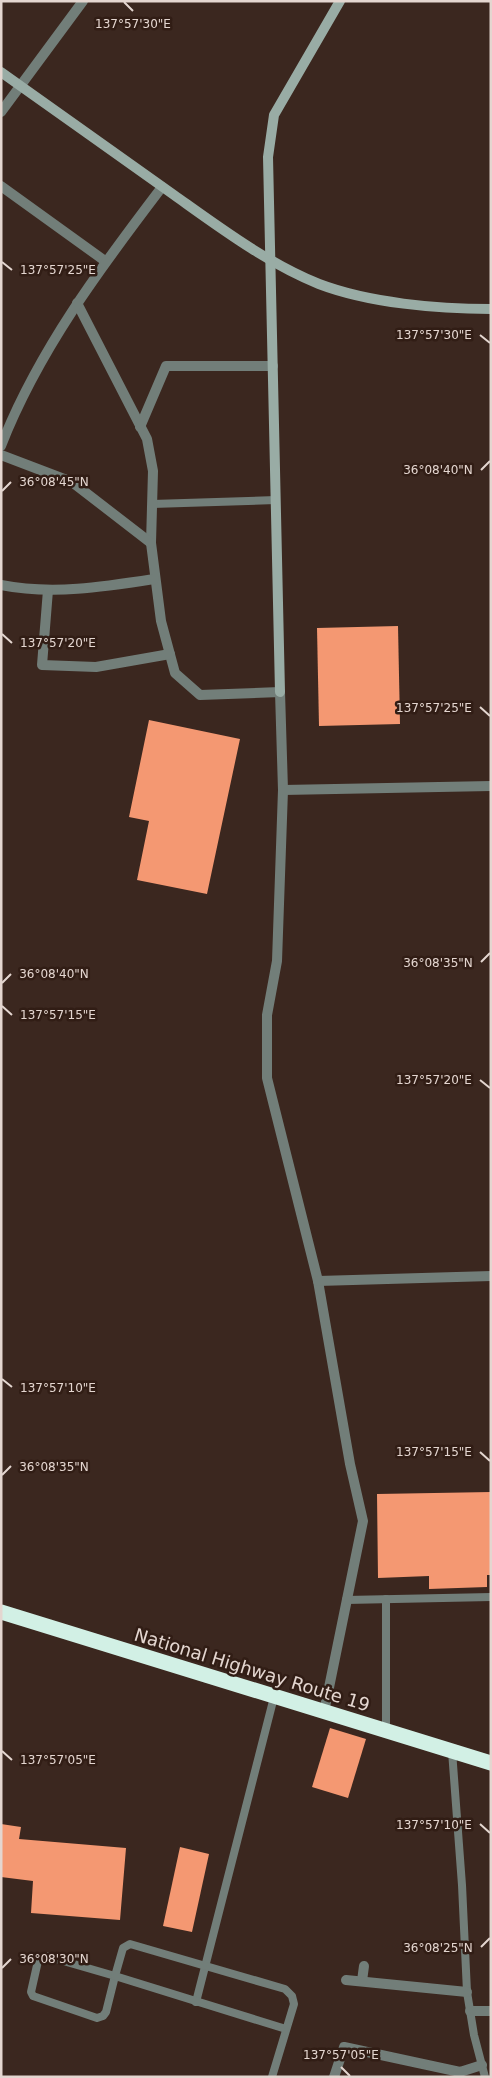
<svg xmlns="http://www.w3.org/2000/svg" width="492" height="2078" font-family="'DejaVu Sans',sans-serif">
  <rect width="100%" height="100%" fill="#3b271f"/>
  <g fill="#f49872">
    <polygon points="398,626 400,724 319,726 317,628"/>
    <polygon points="149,720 240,739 207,894 137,880 149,821 129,817"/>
    <polygon points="491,1492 491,1575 487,1575 487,1587 429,1589 429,1576 378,1578 377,1494"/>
    <polygon points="330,1728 366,1739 348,1798 312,1787"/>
    <polygon points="1,1824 21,1827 19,1839 126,1848 120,1920 31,1913 33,1881 1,1877"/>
    <polygon points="180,1847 209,1854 192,1932 163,1926"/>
  </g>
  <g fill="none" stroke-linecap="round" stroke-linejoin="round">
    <g stroke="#727e79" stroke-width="8">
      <polyline points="152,504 276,500"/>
      <polyline points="386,1599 386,1731"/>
      <polyline points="346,1600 491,1597"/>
      <polyline points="452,1751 462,1885 467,1992 474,2035 485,2077"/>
      <polygon points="46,1956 115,1976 106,2012 103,2016 97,2018 33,1996 31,1992 38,1961"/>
      <polyline points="196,2002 274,1697"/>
      <polyline points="272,2077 294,2004 292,1996 285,1989 130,1944 123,1948 115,1976 286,2029"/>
    </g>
    <g stroke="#727e79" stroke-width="10">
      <polyline points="1,112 83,1"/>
      <polyline points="1,186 105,261"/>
      <polyline points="77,303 147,439 153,471 151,543 161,621 175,673 200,695 280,692 283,790 277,961 267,1015 267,1078 318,1281 350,1464 363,1521 324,1712"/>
      <polyline points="140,427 166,366 273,366"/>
      <path d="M1 446C38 351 101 267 162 187"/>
      <polyline points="1,455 72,482 151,543"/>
      <path d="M1 585C52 595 103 587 154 579"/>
      <polyline points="48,590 42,665 96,667 170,654"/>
      <polyline points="283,790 491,786"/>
      <polyline points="318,1281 491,1276"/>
      <polyline points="346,1980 467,1992"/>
      <polyline points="362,1981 364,1966"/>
      <polyline points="470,2011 491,2011"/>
      <polyline points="334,2077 344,2047 460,2072 482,2065"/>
    </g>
    <g stroke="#99aca5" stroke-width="10">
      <path d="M1 72C59 113 116 154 174 195 219 227 267 263 319 284 369 303 437 309 491 309"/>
      <polyline points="280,692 268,157 274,115 340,1"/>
    </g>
    <polyline stroke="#d2f0e5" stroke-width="15" points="1,1612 491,1763"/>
  </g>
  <path fill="none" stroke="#e4d6d0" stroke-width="2" d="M124 2 133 11M2 262 12 270M480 335 490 343M481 470 490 461M2 491 11 482M2 634 12 643M480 707 490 716M481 962 490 953M2 983 11 974M2 1006 12 1015M480 1080 490 1088M2 1379 12 1387M480 1452 490 1461M2 1475 11 1466M2 1751 12 1760M480 1824 490 1833M481 1947 490 1938M2 1968 11 1959M341 2067 350 2076"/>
  <g text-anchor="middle" stroke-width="5" stroke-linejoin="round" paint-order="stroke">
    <g font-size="18" fill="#e4d6d0" stroke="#311d15">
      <text transform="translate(252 1670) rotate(17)" y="6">National Highway Route 19</text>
    </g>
  </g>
  <g font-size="12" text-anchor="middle" fill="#e4d6d0" stroke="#311d15" stroke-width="5" stroke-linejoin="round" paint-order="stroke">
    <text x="133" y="28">137°57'30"E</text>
    <text x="58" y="274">137°57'25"E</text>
    <text x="434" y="339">137°57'30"E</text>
    <text x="438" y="474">36°08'40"N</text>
    <text x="54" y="486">36°08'45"N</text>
    <text x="58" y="647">137°57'20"E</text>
    <text x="434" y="712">137°57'25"E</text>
    <text x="438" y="967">36°08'35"N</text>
    <text x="54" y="978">36°08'40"N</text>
    <text x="58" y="1019">137°57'15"E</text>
    <text x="434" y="1084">137°57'20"E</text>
    <text x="58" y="1392">137°57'10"E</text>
    <text x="434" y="1456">137°57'15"E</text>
    <text x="54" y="1471">36°08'35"N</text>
    <text x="58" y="1764">137°57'05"E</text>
    <text x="434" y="1829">137°57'10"E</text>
    <text x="438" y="1952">36°08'25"N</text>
    <text x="54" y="1963">36°08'30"N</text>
    <text x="341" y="2059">137°57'05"E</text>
  </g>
  <rect width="492" height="2078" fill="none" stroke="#e4d6d0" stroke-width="5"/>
</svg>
